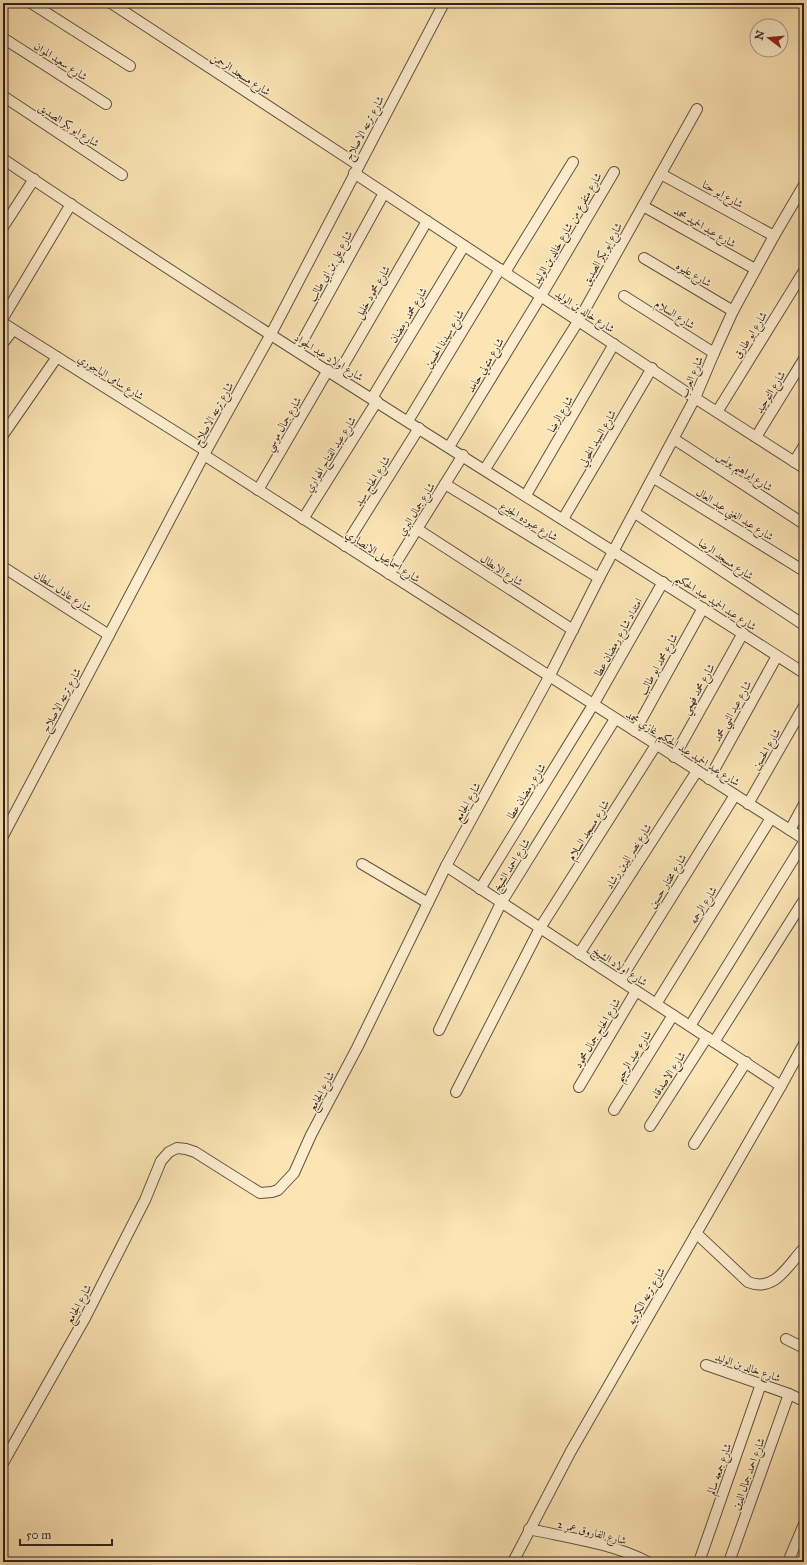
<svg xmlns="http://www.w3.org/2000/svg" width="807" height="1565" font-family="'IM FELL Great Primer',Amiri,serif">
  <rect width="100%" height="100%" fill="#fce4b4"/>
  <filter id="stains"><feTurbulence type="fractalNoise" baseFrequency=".005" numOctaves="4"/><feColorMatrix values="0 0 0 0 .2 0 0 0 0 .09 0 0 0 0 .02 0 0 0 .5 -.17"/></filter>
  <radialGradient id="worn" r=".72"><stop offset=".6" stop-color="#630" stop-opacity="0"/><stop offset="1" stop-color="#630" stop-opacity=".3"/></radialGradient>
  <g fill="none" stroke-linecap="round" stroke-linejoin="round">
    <defs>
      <g id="street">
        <polyline points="31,3 130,66"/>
        <polyline points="111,3 358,165"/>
        <polyline points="3,38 106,104"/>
        <polyline points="3,96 122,175"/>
        <path d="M3 159C266 337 537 501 804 673"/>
        <polyline points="354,173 695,398 804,468"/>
        <polyline points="661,174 774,236"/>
        <polyline points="643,206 755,269"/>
        <polyline points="3,227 34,179"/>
        <polyline points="644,258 733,311"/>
        <polyline points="505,272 573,162"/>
        <polyline points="624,296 714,353"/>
        <polyline points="3,318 71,204"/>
        <polyline points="3,323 206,451"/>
        <polyline points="3,343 13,330"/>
        <polyline points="297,351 384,193"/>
        <polyline points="337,376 427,221"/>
        <polyline points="372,398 464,246"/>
        <polyline points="717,412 804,271"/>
        <polyline points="408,421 500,269"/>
        <polyline points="3,435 57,357"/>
        <polyline points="756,437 804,359"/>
        <polyline points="674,439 804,524"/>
        <polyline points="449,447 541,296 614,172"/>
        <polyline points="204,455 804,839"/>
        <polyline points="794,462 804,446"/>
        <polyline points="485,469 579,320 697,109"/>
        <polyline points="654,478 804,571"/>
        <polyline points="445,484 599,578"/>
        <polyline points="258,490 328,370"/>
        <polyline points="526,495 614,344"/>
        <polyline points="635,513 804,625"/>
        <polyline points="303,519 377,401"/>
        <polyline points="563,519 652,368"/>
        <polyline points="417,529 573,630"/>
        <polyline points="345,546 419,428"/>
        <polyline points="3,567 109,635"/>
        <polyline points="389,574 463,455"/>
        <polyline points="635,731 703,608"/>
        <polyline points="674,757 743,633"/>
        <polyline points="709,779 777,656"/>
        <polyline points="748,804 804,706"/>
        <polyline points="790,830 804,804"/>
        <polyline points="3,836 206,451 271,334 444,3"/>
        <polyline points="362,864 428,903"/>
        <polyline points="446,866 781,1086"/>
        <polyline points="480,889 593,705 663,582"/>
        <polyline points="579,954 697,771"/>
        <polyline points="620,980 735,795"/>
        <polyline points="656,1004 771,818"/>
        <polyline points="690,1026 804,842"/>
        <polyline points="439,1030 501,903 615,719"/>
        <polyline points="714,1042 804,900"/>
        <polyline points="579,1087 636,991"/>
        <polyline points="456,1092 540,928 656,745"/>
        <polyline points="614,1110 673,1015"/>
        <polyline points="650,1126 707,1037"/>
        <polyline points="694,1144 746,1062"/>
        <path d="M696 1233 748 1282C775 1293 788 1265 804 1248"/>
        <polyline points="786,1339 804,1348"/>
        <polyline points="706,1365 789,1394 804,1401"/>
        <polyline points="3,1463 85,1318 145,1200 161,1161 169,1152 177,1148 186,1149 195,1152 260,1193 272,1192 278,1190 294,1173 311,1135 357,1048 446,866 549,677 599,578 695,398 714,353 733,311 774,236 804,185"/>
        <path d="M529 1529C569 1538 612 1543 648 1562"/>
        <polyline points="513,1562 571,1451 781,1086 804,1044"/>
        <polyline points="699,1562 761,1384"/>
        <polyline points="729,1562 789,1394"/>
        <polyline points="788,1562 804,1524"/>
      </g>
    </defs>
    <use href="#street" stroke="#62523f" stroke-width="12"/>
    <use href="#street" stroke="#fdedce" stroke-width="10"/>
  </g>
  <g text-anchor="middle" stroke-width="3" stroke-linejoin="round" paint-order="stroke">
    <g font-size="11" fill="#2f2118" stroke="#fdedce">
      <text transform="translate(61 61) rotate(33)" y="4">شارع سعيد الموان</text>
      <text transform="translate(241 74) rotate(33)" y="4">شارع مسجد الرحمن</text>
      <text transform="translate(69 125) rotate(33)" y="4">شارع ابو بكر الصديق</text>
      <text transform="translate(364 128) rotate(-62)" y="4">شارع ترعه الاصلاح</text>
      <text transform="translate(723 194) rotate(29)" y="4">شارع ابو حنا</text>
      <text transform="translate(705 227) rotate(30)" y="4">شارع عبد الحميد محمد</text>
      <text transform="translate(567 228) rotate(-60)" y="4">شارع متفرع من شارع خالد بن الوليد</text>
      <text transform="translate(602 254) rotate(-61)" y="4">شارع ابو بكر الصديق</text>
      <text transform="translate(330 266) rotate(-61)" y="4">شارع علي بن ابي طالب</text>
      <text transform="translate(694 274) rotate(30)" y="4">شارع عليوه</text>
      <text transform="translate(372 292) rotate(-60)" y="4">شارع محمود خليل</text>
      <text transform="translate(585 311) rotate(33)" y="4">شارع خالد بن الوليد</text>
      <text transform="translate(675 314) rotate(32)" y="4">شارع السلام</text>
      <text transform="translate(408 315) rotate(-59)" y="4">شارع محمد رمضان</text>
      <text transform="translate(750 335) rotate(-58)" y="4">شارع ابو طارق</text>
      <text transform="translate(444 339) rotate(-59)" y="4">شارع سيدنا الحسين</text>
      <text transform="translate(329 357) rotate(32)" y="4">شارع اولاد عبد الجواد</text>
      <text transform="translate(485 365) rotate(-59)" y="4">شارع متولي حامد</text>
      <text transform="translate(111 377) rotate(32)" y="4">شارع سامى الباجوري</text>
      <text transform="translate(691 377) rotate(-67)" y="4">شارع العرب</text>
      <text transform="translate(770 392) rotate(-59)" y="4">شارع التوحيد</text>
      <text transform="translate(213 414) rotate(-61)" y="4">شارع ترعه الاصلاح</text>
      <text transform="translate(560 414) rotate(-60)" y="4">شارع الرضا</text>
      <text transform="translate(283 424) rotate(-60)" y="4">شارع جمال موسي</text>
      <text transform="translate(597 438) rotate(-60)" y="4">شارع السيد الخولي</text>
      <text transform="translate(330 454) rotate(-58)" y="4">شارع عبد الفتاح الهواري</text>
      <text transform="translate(745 471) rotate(33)" y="4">شارع ابراهيم يونس</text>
      <text transform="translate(372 481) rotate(-58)" y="4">شارع الحاج سيد</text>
      <text transform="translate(416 509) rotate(-58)" y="4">شارع جمال البري</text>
      <text transform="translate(735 514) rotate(32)" y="4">شارع عبد الغني عبد العال</text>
      <text transform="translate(529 521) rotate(31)" y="4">شارع عبوده الجدع</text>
      <text transform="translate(383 556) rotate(33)" y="4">شارع اسماعيل الانصاري</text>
      <text transform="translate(726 559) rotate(34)" y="4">شارع مسجد الرضا</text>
      <text transform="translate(502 570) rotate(33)" y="4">شارع الابطال</text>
      <text transform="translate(63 591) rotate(33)" y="4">شارع عادل سلطان</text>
      <text transform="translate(716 602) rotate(33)" y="4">شارع عبد الحميد عبد الحكيم</text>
      <text transform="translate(618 637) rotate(-61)" y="4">امتداد شارع رمضان عطا</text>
      <text transform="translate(658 664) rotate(-61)" y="4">شارع محمد ابو طالب</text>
      <text transform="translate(698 689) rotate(-61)" y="4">شارع محمد فهمي</text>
      <text transform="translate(61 700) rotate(-62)" y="4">شارع ترعه الاصلاح</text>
      <text transform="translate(732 711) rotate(-61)" y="4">شارع عبد النبي محمد</text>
      <text transform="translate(683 748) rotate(32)" y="4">شارع عبد الحميد عبد الحكيم غازي محمد</text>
      <text transform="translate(766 749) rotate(-60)" y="4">شارع الحسين</text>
      <text transform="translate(526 791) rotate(-58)" y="4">شارع رمضان عطا</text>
      <text transform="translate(467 802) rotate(-61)" y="4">شارع الجامع</text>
      <text transform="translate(588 830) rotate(-58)" y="4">شارع مسجد السلام</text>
      <text transform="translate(628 856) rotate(-57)" y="4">شارع نصر الدين رشاد</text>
      <text transform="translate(511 865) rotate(-58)" y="4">شارع احمد الشيخ</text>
      <text transform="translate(667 881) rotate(-58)" y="4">شارع مختار حسين</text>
      <text transform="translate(703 905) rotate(-58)" y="4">شارع الرحمه</text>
      <text transform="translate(620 966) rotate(33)" y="4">شارع اولاد الشيخ</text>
      <text transform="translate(597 1033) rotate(-59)" y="4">شارع الحاج جمال محمود</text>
      <text transform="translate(633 1056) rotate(-58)" y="4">شارع عبد الرحيم</text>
      <text transform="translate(668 1075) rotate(-57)" y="4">شارع الاصدقاء</text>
      <text transform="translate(321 1091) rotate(-62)" y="4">شارع الجامع</text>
      <text transform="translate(646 1296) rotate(-60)" y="4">شارع ترعه الكرديه</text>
      <text transform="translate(78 1304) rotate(-62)" y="4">شارع الجامع</text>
      <text transform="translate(748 1367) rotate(19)" y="4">شارع خالد بن الوليد</text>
      <text transform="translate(719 1469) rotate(-71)" y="4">شارع جمعه سالم</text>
      <text transform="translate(748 1474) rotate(-70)" y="4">شارع احمد جمال الدين</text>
      <text transform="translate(592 1532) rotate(14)" y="4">شارع الفاروق عمر 2</text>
    </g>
  </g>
  <rect width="807" height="1565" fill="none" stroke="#fce4b4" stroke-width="16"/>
  <rect x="4" y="4" width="799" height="1557" fill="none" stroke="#2f2118" stroke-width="2"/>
  <rect x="8" y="8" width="791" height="1549" fill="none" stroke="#2f2118"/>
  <g transform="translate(769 38) rotate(286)"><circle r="19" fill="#fdedce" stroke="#ab9b85"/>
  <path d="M0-3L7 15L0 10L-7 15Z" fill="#8f2418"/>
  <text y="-6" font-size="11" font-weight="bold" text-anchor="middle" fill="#2f2118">N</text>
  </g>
  <path d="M20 1539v6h92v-6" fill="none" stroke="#2f2118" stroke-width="2"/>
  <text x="26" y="1539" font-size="12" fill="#2f2118" stroke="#fdedce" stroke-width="3" paint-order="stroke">50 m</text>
  <rect width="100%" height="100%" filter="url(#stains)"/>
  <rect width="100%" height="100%" fill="url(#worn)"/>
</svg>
